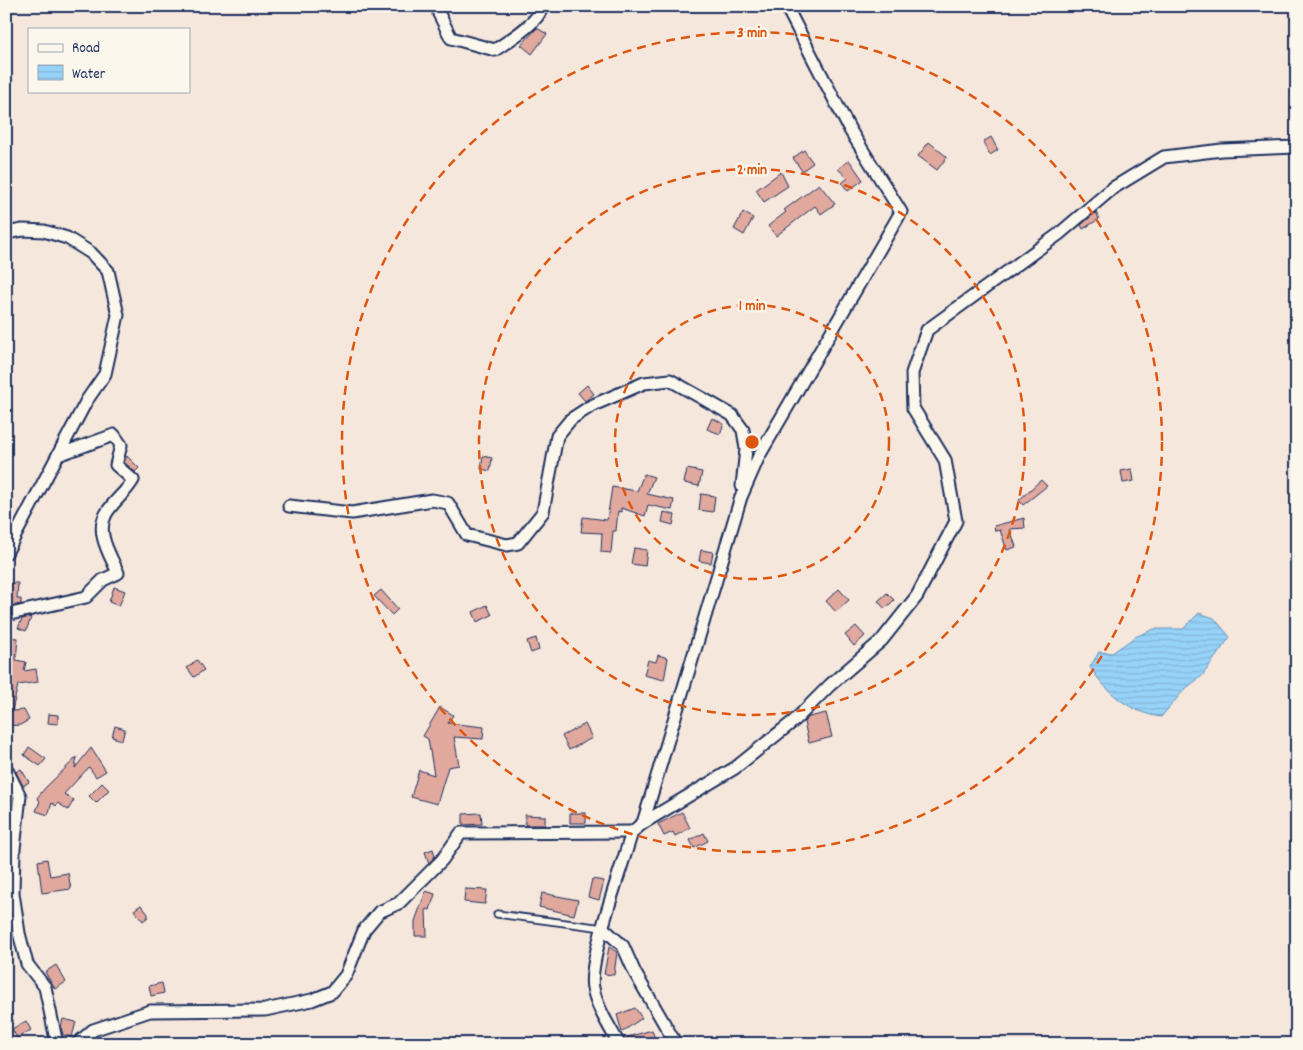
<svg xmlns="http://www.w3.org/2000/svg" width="1303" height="1050" font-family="Dekko,sans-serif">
  <defs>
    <pattern id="water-rules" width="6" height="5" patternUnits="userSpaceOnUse" patternTransform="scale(1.25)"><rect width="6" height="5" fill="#97d2f8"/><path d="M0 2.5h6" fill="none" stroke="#82b5d7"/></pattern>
  </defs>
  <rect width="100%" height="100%" fill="#f6e7dc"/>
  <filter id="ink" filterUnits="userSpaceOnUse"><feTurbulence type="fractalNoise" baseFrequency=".02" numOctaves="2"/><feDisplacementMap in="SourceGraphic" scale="10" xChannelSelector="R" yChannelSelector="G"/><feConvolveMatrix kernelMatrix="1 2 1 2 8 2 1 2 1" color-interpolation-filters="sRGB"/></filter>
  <g filter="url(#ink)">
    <path fill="url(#water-rules)" stroke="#6591ba" d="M1199 613 1214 618 1230 637 1202 676 1185 689 1161 717C1130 713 1106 692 1090 667L1099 652 1112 653 1135 637 1154 629H1183Z"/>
    <g fill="#e1a89e" stroke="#1b2f5e">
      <polygon points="537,28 547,34 532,54 521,45"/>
      <polygon points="991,137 998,150 990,155 983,142"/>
      <polygon points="929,142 947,157 937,170 918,156"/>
      <polygon points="804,150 813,163 802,171 793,158"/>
      <polygon points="849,160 863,180 848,191 842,183 848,178 838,169"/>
      <polygon points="781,172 788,186 764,202 756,190"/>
      <polygon points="819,184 835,204 821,214 815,206 776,236 768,226 786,212 784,210"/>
      <polygon points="743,212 753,218 744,235 734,229"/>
      <polygon points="1096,212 1099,219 1083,229 1081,225"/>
      <polygon points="587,385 594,394 585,401 578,393"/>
      <polygon points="712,418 724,424 720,434 707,429"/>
      <polygon points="127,456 139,468 135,472 124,462"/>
      <polygon points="483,456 492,458 490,471 481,469"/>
      <polygon points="687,469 702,472 699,486 684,483"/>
      <polygon points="1132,469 1134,481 1123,483 1121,471"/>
      <polygon points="644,474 654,477 647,494 674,500 672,510 648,505 645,516 621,508 621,512 618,511 616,531 613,531 611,553 601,552 602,533 581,532 583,517 607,520 612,487 637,491"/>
      <polygon points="1041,480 1047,486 1023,505 1019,500"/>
      <polygon points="701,494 715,496 713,512 699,510"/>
      <polygon points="664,512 675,515 673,525 662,522"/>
      <polygon points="1024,518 1025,528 1010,529 1016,547 1007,550 1000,530 995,531 994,526"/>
      <polygon points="634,548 647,550 645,566 631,564"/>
      <polygon points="701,550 713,552 711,563 699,561"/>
      <polygon points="6,583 18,583 17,599 21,599 21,604 6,607"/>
      <polygon points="114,587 125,591 119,606 109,602"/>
      <polygon points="839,589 849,600 836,612 826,601"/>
      <polygon points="381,590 398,609 392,615 374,596"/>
      <polygon points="887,593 894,600 885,609 878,601"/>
      <polygon points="487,605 492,615 477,622 473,612"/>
      <polygon points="30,617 31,618 26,631 18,628 22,619"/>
      <polygon points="856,626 865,636 854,646 845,635"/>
      <polygon points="6,637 18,638 16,660 26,662 24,671 36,669 38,682 18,685 12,711 24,710 29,720 20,725 6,726"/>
      <polygon points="536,638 539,650 531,653 527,641"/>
      <polygon points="658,655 668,658 664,680 644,675 648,660 656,662"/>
      <polygon points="197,660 204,670 194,677 187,668"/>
      <polygon points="440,707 453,715 448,723 484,727 483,739 454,737 459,765 448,767 437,804 411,797 419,770 434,775 428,739 423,736"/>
      <polygon points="826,713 832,737 809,743 804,722 809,717"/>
      <polygon points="49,714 58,715 58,724 48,723"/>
      <polygon points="585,724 592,738 569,750 562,736"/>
      <polygon points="115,726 125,729 122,740 112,737"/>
      <polygon points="29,747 46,759 40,766 24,755"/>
      <polygon points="91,748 106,771 96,777 89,767 64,794 74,800 68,810 58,803 56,806 52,803 48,815 36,811 40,801 37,798 45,788 77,757 75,768"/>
      <polygon points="21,769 29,782 23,786 16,772"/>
      <polygon points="102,783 109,790 96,803 89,796"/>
      <polygon points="682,812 690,828 675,836 673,832 664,836 658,824"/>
      <polygon points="481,813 482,824 463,825 463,814"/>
      <rect x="570" y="813" width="16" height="10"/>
      <polygon points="525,815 545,816 545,825 525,825"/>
      <polygon points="704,833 708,841 694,848 690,840"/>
      <polygon points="433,849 435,856 429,863 425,852"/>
      <polygon points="47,859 50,876 68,873 71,889 42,893 38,861"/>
      <polygon points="592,879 604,881 599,900 588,897"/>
      <polygon points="465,889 487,890 485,904 464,902"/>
      <polygon points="426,891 435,894 430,910 426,909 427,936 415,936 415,921"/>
      <polygon points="542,893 578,900 574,915 539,907"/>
      <polygon points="141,905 148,914 148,917 143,921 134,910"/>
      <polygon points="609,947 617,952 614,975 604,974"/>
      <polygon points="56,965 66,982 55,989 45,972"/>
      <polygon points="162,983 164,993 151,996 149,986"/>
      <polygon points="635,1008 642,1018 622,1032 617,1015"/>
      <polygon points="63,1019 76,1022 72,1037 63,1035 61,1027"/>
      <polygon points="26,1021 31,1030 17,1038 12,1029"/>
      <polygon points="652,1030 656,1042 654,1044 626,1044 624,1038"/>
    </g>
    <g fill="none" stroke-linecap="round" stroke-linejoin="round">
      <defs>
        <polyline id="service" points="497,914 603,928"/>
        <g id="minor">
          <path d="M438 6 439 14 451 38 495 50C508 41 540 22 542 6"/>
          <polyline points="6,233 23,230 44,231 67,238 91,253 108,271 118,315 105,374 87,400 6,553"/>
          <polyline points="289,506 352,513 432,500 448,503 467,535 507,545 518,543 543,512 557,436 571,419 591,406 644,383 670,380 732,415 743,430 746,449 742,486"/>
          <path d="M6 615 86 597 103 580 118 573C111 556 95 533 106 514 113 501 126 493 133 480L116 465 121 445 114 435 58 455"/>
          <polyline points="6,768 20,796 14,849 13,893 19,933 27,964 45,987 57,1044"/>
          <polyline points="643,823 735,768 795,720 830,685 882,640 917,596 956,521 945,460 913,408 912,373 927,330 1059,234 1113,188 1164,157 1222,150 1297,147"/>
          <polyline points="603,928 623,946 635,973 676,1044"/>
          <polyline points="77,1044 93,1030 150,1011 265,1010 312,1000 332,992 346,975 364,930 379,912 399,903 442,860 461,833 632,832"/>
          <path d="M619 1044C609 1026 597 1008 593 988 587 962 623 864 632 832L643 823 741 497 759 456 901 212 850 130 786 6"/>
        </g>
      </defs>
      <use href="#service" stroke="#1b2f5e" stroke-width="9"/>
      <use href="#minor" stroke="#1b2f5e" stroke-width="15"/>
      <use href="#service" stroke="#fbf7ec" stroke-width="5.5"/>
      <use href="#minor" stroke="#fbf7ec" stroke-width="11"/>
    </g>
  </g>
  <g fill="none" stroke="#de5710" stroke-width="2.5" stroke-dasharray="9 6">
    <circle cx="752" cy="442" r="137"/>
    <circle cx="752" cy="442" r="273"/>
    <circle cx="752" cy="442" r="410"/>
  </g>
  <circle cx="752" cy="442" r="8" fill="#de5710" stroke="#fbf7ec" stroke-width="2.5"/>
  <g font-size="15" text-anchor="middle" font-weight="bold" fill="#de5710" stroke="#fbf7ec" stroke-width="4.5" stroke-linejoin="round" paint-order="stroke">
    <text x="752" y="37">3 min</text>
    <text x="752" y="174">2 min</text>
    <text x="752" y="310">1 min</text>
  </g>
  <rect width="1303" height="1050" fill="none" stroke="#fbf7ec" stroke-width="25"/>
  <rect x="12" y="12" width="1278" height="1025" fill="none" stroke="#1b2f5e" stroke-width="2" filter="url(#ink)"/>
  <rect x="28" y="28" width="162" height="65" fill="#fbf7ec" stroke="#a1a7b3"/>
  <rect x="38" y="44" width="25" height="8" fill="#fbf7ec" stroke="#a1a7b3"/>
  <text x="72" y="52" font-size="15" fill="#1b2f5e">Road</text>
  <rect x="38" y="65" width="25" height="15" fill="url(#water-rules)" stroke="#a1a7b3"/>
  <text x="72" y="78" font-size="15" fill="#1b2f5e">Water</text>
</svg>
